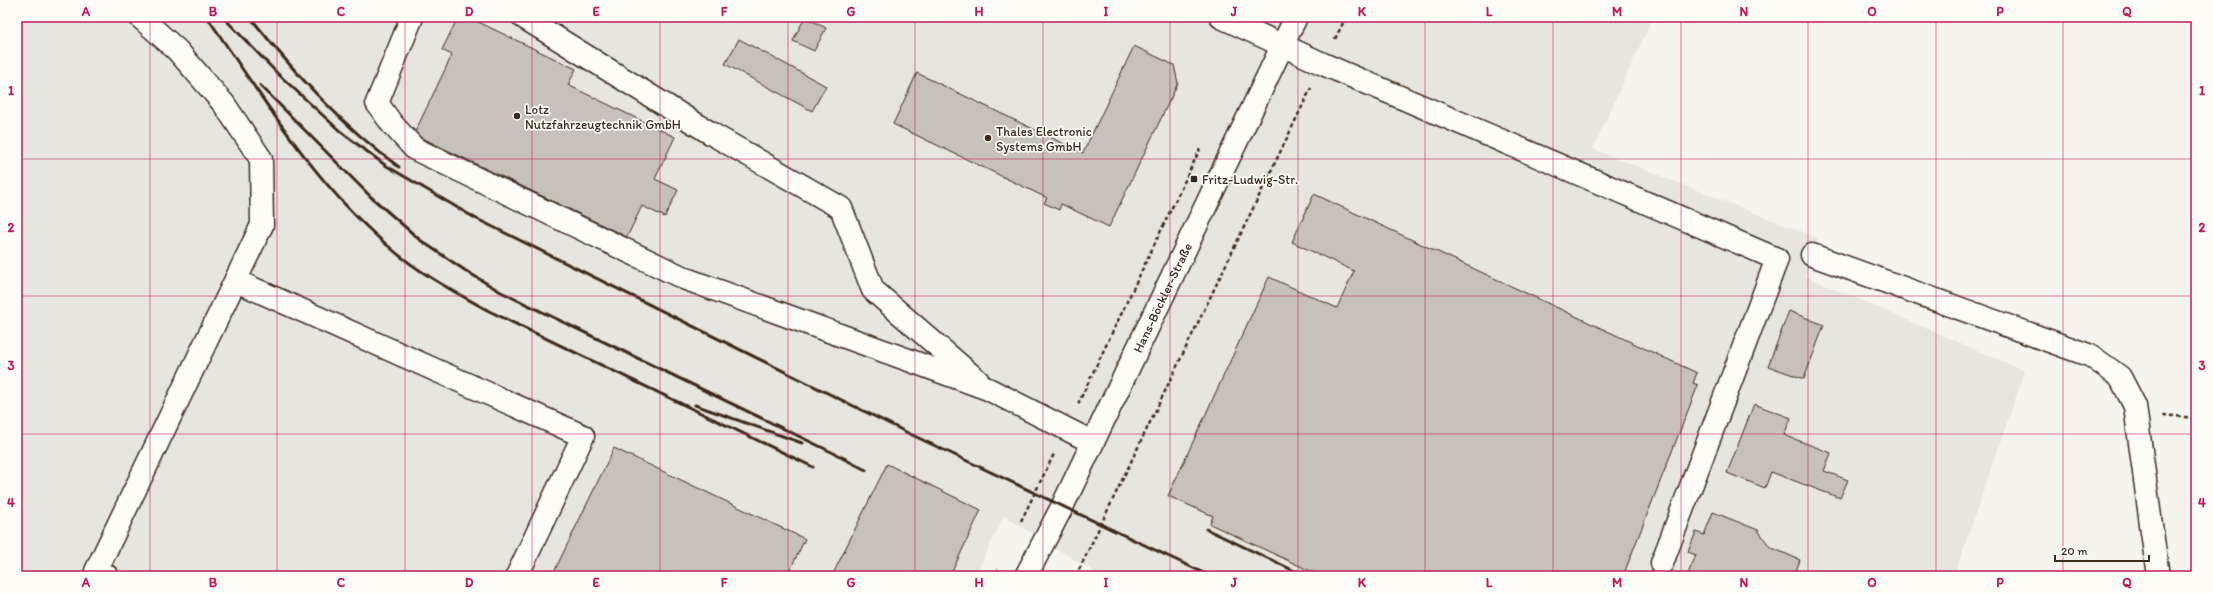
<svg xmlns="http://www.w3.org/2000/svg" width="2213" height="593" font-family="Itim,sans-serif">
  <rect width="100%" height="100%" fill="#f5f4ee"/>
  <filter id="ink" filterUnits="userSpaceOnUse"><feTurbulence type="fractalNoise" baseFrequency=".025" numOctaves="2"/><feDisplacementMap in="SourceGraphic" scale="8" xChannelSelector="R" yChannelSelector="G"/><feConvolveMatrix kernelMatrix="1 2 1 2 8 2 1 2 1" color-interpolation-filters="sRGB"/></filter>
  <g filter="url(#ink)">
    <polygon fill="#e7e5df" points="17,17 1354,17 1359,19 1361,17 1653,17 1593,149 1818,238 1805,276 2025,371 1954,576 1091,576 1093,571 1004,516 975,576 17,576"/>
    <g fill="#c7c1bb" stroke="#3b2a1e">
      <polygon points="458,17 468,17 576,69 568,85 675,137 655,179 678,190 665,217 642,206 627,237 414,134 452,55 442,50"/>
      <polygon points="805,17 826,28 814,51 793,41"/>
      <polygon points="739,39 826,86 812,111 725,64"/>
      <polygon points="1134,46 1174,65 1178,83 1109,227 1061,204 1059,210 1044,203 1047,198 893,124 917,73 1083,153"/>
      <polygon points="1314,194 1697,373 1693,383 1698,385 1623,576 1321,576 1210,524 1213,516 1168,496 1269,277 1337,308 1354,271 1292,242"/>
      <polygon points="1789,311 1824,325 1804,379 1768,366"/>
      <polygon points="1754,404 1791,418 1784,435 1831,453 1824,471 1848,480 1840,498 1771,472 1765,488 1727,473"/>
      <polygon points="614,448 805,539 787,576 552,576"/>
      <polygon points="887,464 981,510 950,576 832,576"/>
      <polygon points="1713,512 1758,530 1770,547 1800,560 1794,576 1687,576 1696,555 1688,552 1696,532 1704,535"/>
    </g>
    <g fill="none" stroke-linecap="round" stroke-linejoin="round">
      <defs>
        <g id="minor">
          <polyline points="412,17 377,103 392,124 415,149 686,279 988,389 1092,442"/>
          <polyline points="523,17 712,134 841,208 873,290 978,381"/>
          <polyline points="1221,17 1323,64 1777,259 1662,563"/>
          <polyline points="1812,255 2091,356 2120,377 2135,406 2158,576"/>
          <polyline points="236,281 583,436 517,576"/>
          <polyline points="107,576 96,571 262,225 261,159 224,104 177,50 140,17"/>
        </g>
        <g id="major">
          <path id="s1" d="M1026 576 1062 507 1296 17"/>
        </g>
      </defs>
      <use href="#minor" stroke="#3b2a1e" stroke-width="25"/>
      <use href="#major" stroke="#3b2a1e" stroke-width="25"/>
      <g stroke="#3b2a1e" stroke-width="2.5" stroke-dasharray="4 3" stroke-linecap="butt">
        <polyline points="1335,39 1346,17"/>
        <polyline points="1078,404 1200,149"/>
        <polyline points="2163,415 2196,418"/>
        <polyline points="1021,521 1054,454"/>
        <polyline points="995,576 998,569"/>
        <polyline points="1076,576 1311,88"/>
      </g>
      <use href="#minor" stroke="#fdfcf7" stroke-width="22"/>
      <use href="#major" stroke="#fdfcf7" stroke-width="22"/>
      <g stroke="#3b2a1e" stroke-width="3">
        <path d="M207 17C261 95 314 183 387 245 417 272 453 291 489 311L813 467"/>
        <polyline points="223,17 277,73 341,132 385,165 475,218 908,433 1210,576"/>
        <path d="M250 17C295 73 341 125 399 167"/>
        <polyline points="260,85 371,197 420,240 466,271 501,292 846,459"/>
        <polyline points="695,405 802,443"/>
        <polyline points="842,458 866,470"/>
        <polyline points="1206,529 1305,576"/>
      </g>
    </g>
  </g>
  <path fill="none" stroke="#c2185b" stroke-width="1" stroke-opacity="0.55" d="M150 17V576M277 17V576M405 17V576M532 17V576M660 17V576M788 17V576M915 17V576M1043 17V576M1170 17V576M1298 17V576M1425 17V576M1553 17V576M1681 17V576M1808 17V576M1936 17V576M2063 17V576M17 159H2196M17 296H2196M17 434H2196"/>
  <g fill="#3b2a1e" stroke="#fdfcf7" stroke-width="1.5">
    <circle cx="517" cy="116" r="4"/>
    <circle cx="988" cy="138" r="4"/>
    <rect x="1190" y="175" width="8" height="8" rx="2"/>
  </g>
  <g text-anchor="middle" stroke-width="3.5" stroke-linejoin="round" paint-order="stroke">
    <g font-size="13" fill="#3b2a1e" stroke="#fdfcf7" text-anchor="start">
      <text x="525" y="114">Lotz<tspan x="525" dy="15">Nutzfahrzeugtechnik GmbH</tspan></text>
      <text x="996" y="136">Thales Electronic<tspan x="996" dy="15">Systems GmbH</tspan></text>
      <text x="1202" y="184">Fritz-Ludwig-Str.</text>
    </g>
    <g font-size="13" fill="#3b2a1e" stroke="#fdfcf7">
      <text dy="5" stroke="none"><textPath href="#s1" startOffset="310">Hans-Böckler-Straße</textPath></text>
    </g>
  </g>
  <rect width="2213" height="593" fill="none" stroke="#fdfcf7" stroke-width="44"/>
  <path d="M2055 555v6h94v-6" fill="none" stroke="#3b2a1e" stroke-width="2"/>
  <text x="2061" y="555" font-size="12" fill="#3b2a1e" stroke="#fdfcf7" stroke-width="3" paint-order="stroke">20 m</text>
  <rect x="22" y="22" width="2169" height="549" fill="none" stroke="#c2185b" stroke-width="1.5"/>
  <g font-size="13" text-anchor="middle" font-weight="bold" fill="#c2185b">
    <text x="86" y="16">A</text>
    <text x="213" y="16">B</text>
    <text x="341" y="16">C</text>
    <text x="469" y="16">D</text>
    <text x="596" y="16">E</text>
    <text x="724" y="16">F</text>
    <text x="851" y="16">G</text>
    <text x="979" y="16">H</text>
    <text x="1106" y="16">I</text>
    <text x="1234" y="16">J</text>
    <text x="1362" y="16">K</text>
    <text x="1489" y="16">L</text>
    <text x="1617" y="16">M</text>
    <text x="1744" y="16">N</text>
    <text x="1872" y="16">O</text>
    <text x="2000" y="16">P</text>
    <text x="2127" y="16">Q</text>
    <text x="11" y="95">1</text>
    <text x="2202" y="95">1</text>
    <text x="11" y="232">2</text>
    <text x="2202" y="232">2</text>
    <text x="11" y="370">3</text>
    <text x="2202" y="370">3</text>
    <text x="11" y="507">4</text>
    <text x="2202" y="507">4</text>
    <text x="86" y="587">A</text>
    <text x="213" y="587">B</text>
    <text x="341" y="587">C</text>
    <text x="469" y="587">D</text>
    <text x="596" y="587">E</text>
    <text x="724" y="587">F</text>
    <text x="851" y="587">G</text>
    <text x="979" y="587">H</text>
    <text x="1106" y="587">I</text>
    <text x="1234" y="587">J</text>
    <text x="1362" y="587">K</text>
    <text x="1489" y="587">L</text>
    <text x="1617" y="587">M</text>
    <text x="1744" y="587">N</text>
    <text x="1872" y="587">O</text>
    <text x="2000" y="587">P</text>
    <text x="2127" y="587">Q</text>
  </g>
</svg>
